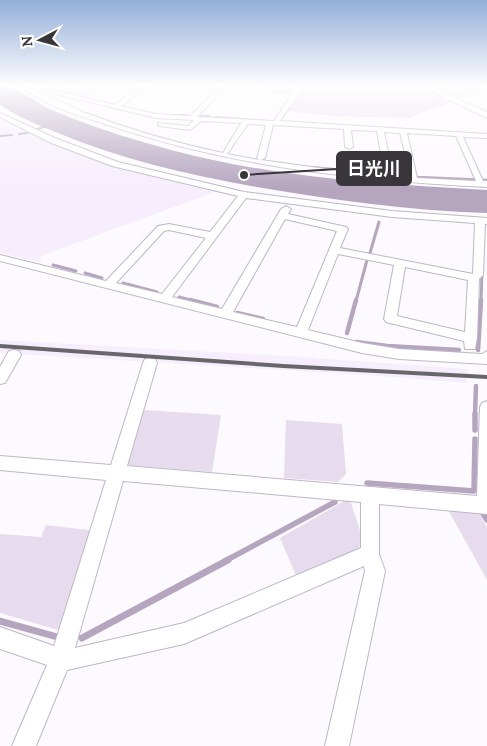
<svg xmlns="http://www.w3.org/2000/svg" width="487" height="746" font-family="Lora,'Noto Sans JP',serif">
  <rect width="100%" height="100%" fill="#fcfafe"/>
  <g fill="#f6eefc">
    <polygon points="0,118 47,140 106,163 181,184 215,192 41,256 40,262 0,253"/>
    <polygon points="0,340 286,356 468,369 467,383 367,375 0,353"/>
  </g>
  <g fill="#e7dcee">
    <polygon points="262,85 284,85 295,87 290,95 256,92"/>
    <polygon points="304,85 415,85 452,102 409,118 331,116 287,111"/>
    <polygon points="428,85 487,87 487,89 459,99"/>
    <polygon points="67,86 100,89 87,97 58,91"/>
    <polygon points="145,410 221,415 212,472 126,465 139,413"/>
    <polygon points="286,420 342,424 346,474 338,482 284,478"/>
    <polygon points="346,500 351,503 363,540 358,549 297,578 280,538"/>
    <polygon points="446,506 476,508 487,527 487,580"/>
    <polygon points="46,525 97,531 65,632 0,613 0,534 41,537"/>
  </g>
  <path fill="#b5a5bf" d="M0 85C14 85 36 102 50 109 80 122 112 133 143 142 255 176 371 184 487 190V213C408 211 327 199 251 186 185 174 120 159 58 133 38 125 18 117 0 105Z"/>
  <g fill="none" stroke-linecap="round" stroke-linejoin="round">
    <g stroke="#b5a5bf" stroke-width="2">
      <polyline points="60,92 112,104"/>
      <polyline points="172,115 186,115"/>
      <polyline points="200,116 210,116"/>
      <polyline points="215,117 269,121"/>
      <polyline points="280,121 289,108"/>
      <polyline points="38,129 48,125"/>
      <polyline points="19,134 27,133"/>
      <polyline points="0,136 12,135"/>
    </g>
    <polyline stroke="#b5a5bf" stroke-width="2.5" points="311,167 418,177 487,180"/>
    <g stroke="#b5a5bf" stroke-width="3">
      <polyline points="370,253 379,222"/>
      <polyline points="53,265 76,271"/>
      <polyline points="85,273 102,278"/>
      <polyline points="123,283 157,292"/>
      <polyline points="179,297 194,301"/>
      <polyline points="356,301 367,260"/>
      <polyline points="481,301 482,272"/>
    </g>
    <g stroke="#b5a5bf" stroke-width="4.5">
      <polyline points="190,300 217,307"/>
      <polyline points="237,313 263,319"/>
      <polyline points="347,333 356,300"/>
      <polyline points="356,342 387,346 459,350"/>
      <polyline points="478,350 481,300"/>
      <polyline points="475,415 476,386"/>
    </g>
    <g stroke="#b5a5bf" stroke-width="5.5">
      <polyline points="475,430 475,414"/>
      <polyline points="367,483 474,491 475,439"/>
      <polyline points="482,512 487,520"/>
      <polyline points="225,561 335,502"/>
    </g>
    <g stroke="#b5a5bf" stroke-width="7">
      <polyline points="0,621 61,638"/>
      <polyline points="82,638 228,560"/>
    </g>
    <defs>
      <g id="street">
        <path d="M19 85C30 85 68 106 83 112 128 129 175 143 223 153L241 123 201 121 190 130 160 126 158 125V123L188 126 194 120 156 118 35 89 38 87 115 105 142 85H149L121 106 156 114 190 116 221 85H227L197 117 274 121 298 85H304L280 121 487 134V138L463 137 483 181H487V187C355 180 231 167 105 124 77 115 42 105 19 85ZM248 124 266 125 257 158 259 160 227 154ZM273 125 344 129 345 147 349 149 353 147 351 130 377 131 383 166 387 168 391 166 384 132 400 133 411 177 340 171 261 160 265 158ZM407 133 456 136 476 181 417 178Z"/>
        <path d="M0 113 55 138 118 162 244 192 392 211 487 218V224H485L483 275 479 279 477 338 475 349H465L464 341 386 322 384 319 394 265 338 254 308 330 362 343 399 349 482 354 487 351V364L399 359 362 353 0 261V255L106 281 158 226 169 224 210 232 238 196 112 166 49 142 0 117ZM246 198 392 217 475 223 473 274 340 248 348 229 346 227 288 214 291 209 286 206 281 209 222 309 172 297ZM285 219 337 231 297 327 233 312ZM169 230 206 238 162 294 116 283 164 231ZM405 267 468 280 465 332 397 316Z"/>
        <polygon points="14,350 19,351 21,355 5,383 0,384 0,367 9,351"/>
        <path d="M150 358 155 359 157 363 127 466 477 496 480 407 482 403 487 401V514L379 504V554L385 571 349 746H325L365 571 364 566 184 644 67 670 36 746H12L47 665 0 649V627L54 646 106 480 0 470V456L111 465 143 363 145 359ZM123 481 361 502V548L184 623 75 648Z"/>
      </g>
      <polygon id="secondary" points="418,85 428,85 487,112 487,118"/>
    </defs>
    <use href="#street" stroke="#bfb6c6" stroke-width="2"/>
    <use href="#secondary" stroke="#bfb6c6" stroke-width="2"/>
    <use href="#street" fill="#fff" fill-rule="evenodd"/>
    <use href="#secondary" fill="#fff" fill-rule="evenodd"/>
    <polyline stroke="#68666b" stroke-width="4" points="0,346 283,366 487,377"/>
  </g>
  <linearGradient id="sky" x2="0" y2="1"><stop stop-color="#93aed8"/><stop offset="0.45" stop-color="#fefdff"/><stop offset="1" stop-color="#fefdff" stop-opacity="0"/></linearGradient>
  <rect width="487" height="189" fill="url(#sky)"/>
  <path fill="none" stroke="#38353b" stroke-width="2" d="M244 175L337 169"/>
  <circle fill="#38353b" stroke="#fff" stroke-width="2" cx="244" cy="175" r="5"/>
  <rect fill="#38353b" stroke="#38353b" stroke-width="2" x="337" y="152" width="74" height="33" rx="5"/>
  <g font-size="18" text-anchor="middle" font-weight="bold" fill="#fff">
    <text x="374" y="175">日光川</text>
  </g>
  <g transform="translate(40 40) rotate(264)" stroke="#ffffff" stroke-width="4" paint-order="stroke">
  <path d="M0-4L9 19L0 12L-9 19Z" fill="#38353b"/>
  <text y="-8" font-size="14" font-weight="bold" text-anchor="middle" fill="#38353b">N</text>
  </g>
</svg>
